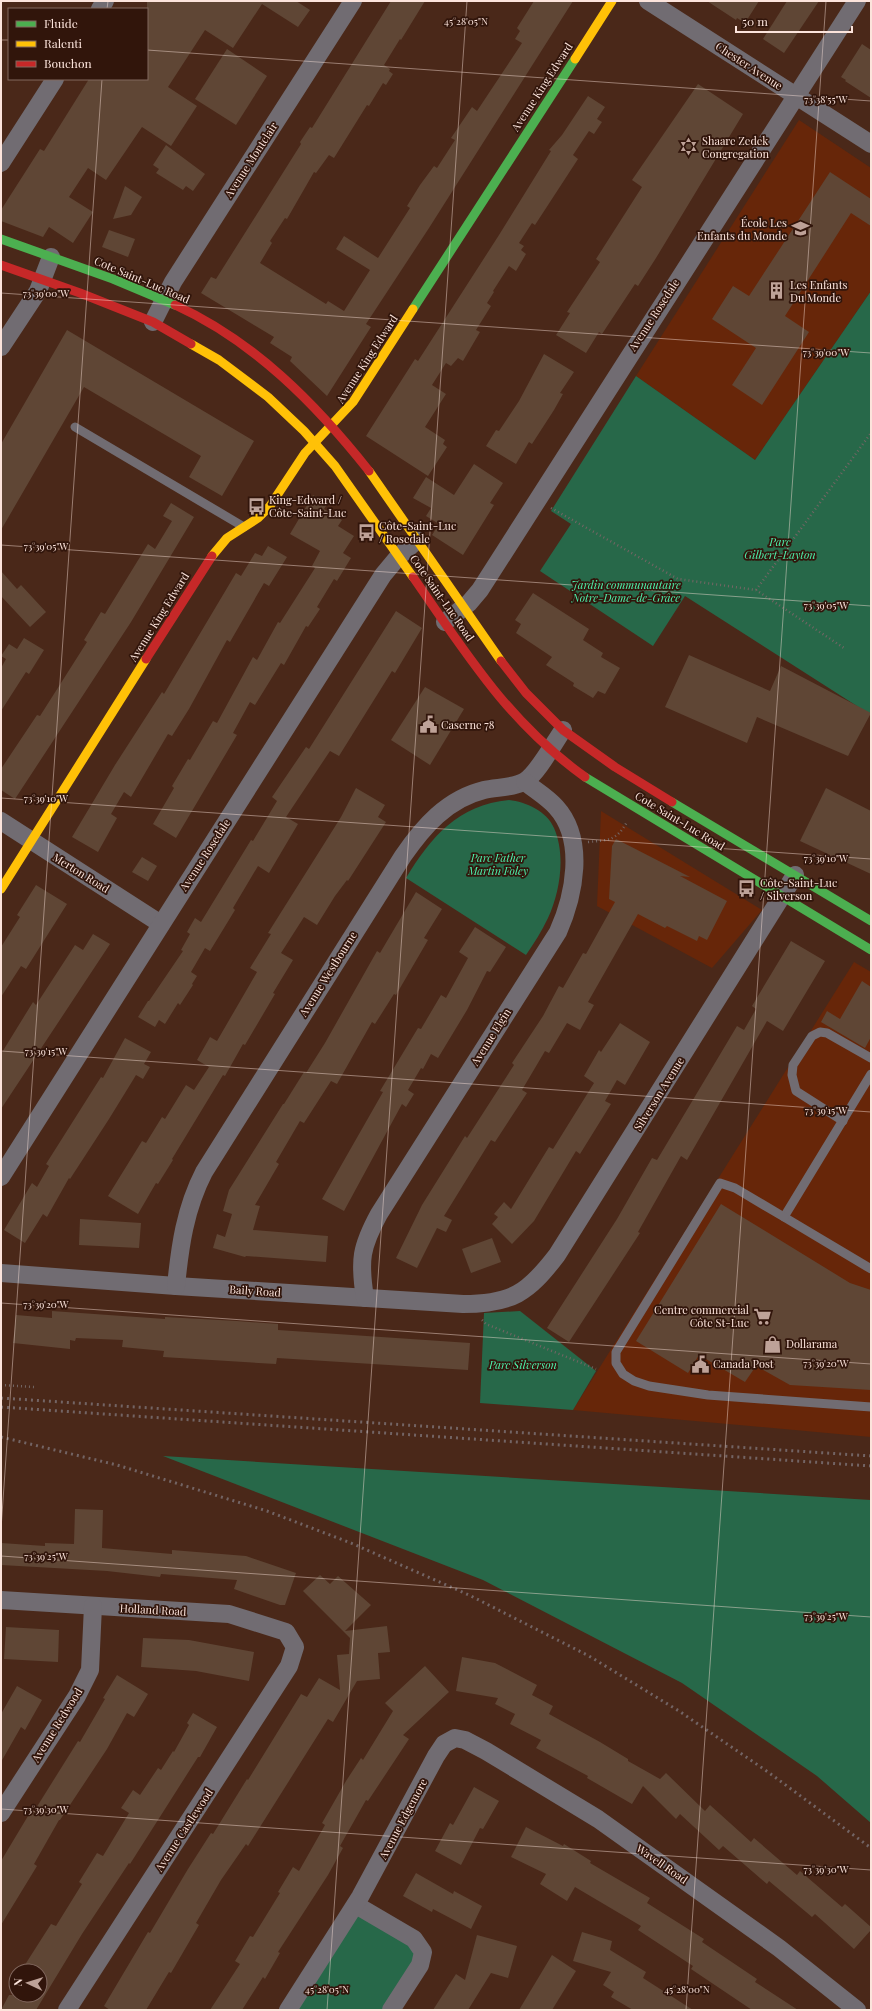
<svg xmlns="http://www.w3.org/2000/svg" width="872" height="2011" font-family="'Playfair Display',serif">
  <rect width="100%" height="100%" fill="#4a2819"/>
  <g fill="#672609">
    <polygon points="799,120 871,168 871,291 755,460 636,376"/>
    <polygon points="601,811 762,910 712,968 597,906"/>
    <polygon points="854,962 871,972 871,1437 573,1410"/>
  </g>
  <g fill="#276849">
    <polygon points="871,291 871,715 685,596 653,646 540,571 571,524 551,511 636,376 755,460"/>
    <path d="M509 800C526 802 547 811 554 828 566 855 560 892 548 918 542 931 534 943 526 955L406 878C431 837 458 805 509 800Z"/>
    <polygon points="520,1311 596,1371 573,1410 480,1403 484,1313"/>
    <polygon points="163,1456 871,1500 871,1823 817,1776 682,1683 483,1580"/>
    <polygon points="356,1905 423,1952 391,2010 288,2010"/>
  </g>
  <g fill="#5f4635">
    <polygon points="147,1 296,1 310,10 298,27 262,4 233,48 205,30 168,87 197,106 171,146 142,127 106,180 88,168 69,197 93,212 73,243 49,227 43,237 1,221 1,210 40,149 44,151 89,79 147,79"/>
    <polygon points="391,1 425,1 401,40 400,39 384,65 390,69 389,71 393,74 386,85 383,83 369,106 367,105 334,158 329,155 316,173 314,172 287,219 285,218 270,241 272,243 260,263 326,304 328,301 344,311 370,270 336,249 344,236 378,258 410,208 407,206 420,185 434,166 437,168 455,140 451,138 472,107 477,111 522,43 515,39 520,31 517,28 534,1 573,1 429,228 366,324 371,327 327,396 290,361 292,357 270,343 274,337 201,293 211,277 216,279 301,144 300,142 310,127 312,128"/>
    <polygon points="707,1 759,1 745,23 737,18 736,20"/>
    <polygon points="787,1 819,1 784,53 763,39"/>
    <polygon points="862,44 871,50 871,98 845,81 846,80 841,77"/>
    <polygon points="227,49 267,76 236,125 195,99"/>
    <polygon points="698,84 743,114 656,258 638,286 635,284 602,334 599,332 586,353 556,335 570,313 567,312 600,262 596,259 642,187 632,180"/>
    <polygon points="588,96 605,107 597,119 602,122 594,134 589,131 573,155 578,159 535,225 532,223 519,243 524,246 521,250 526,254 516,271 509,266 493,291 494,292 487,303 491,306 476,330 480,332 463,361 458,358 451,366 446,363 432,385 446,394 425,427 445,440 443,444 447,447 428,476 366,436 415,359 418,361 499,235 551,151 549,150 562,135"/>
    <polygon points="166,145 205,174 193,191 186,186 183,190 156,173 159,169 153,165"/>
    <polygon points="830,172 871,199 871,226 851,213 785,316 809,332 762,405 732,385 756,348 712,319 733,286 749,296"/>
    <polygon points="125,186 142,197 131,215 113,219"/>
    <polygon points="109,230 135,239 128,257 102,247"/>
    <polygon points="67,330 254,441 222,496 189,477 201,456 84,387 1,530 1,444"/>
    <polygon points="544,354 574,372 560,393 563,394 554,410 532,444 529,442 516,464 486,446 496,430 499,431 519,401"/>
    <polygon points="474,464 503,483 490,503 494,505 463,555 432,535 439,524 426,516 431,508 413,498 426,477 454,495"/>
    <polygon points="313,495 328,503 324,509 342,520 338,526 354,536 343,553 351,558 337,581 334,579 317,607 320,609 308,627 306,626 284,665 281,663 255,705 250,702 233,733 237,735 176,838 153,824 174,788 172,786 188,759 190,760 213,721 217,723 253,657 257,660 278,622 280,623 315,568 312,566 320,551 290,534"/>
    <polygon points="171,503 194,517 131,622 15,799 1,790 1,769 37,715 40,716 87,642 84,640 101,612 105,614 148,544 155,549 172,521 163,516"/>
    <polygon points="268,546 287,557 269,586 264,583 230,642 227,640 189,709 172,736 168,734 131,797 124,792 111,814 117,818 98,852 72,837 115,765 162,692 164,694 236,573 241,576 255,553 262,556"/>
    <polygon points="1,571 17,589 21,585 46,612 30,627 1,596"/>
    <polygon points="533,593 589,629 583,640 603,653 601,657 620,668 605,694 598,691 593,698 573,686 574,683 546,665 552,657 516,633 521,624 515,620"/>
    <polygon points="396,611 422,628 395,673 392,671 339,756 330,751 286,817 298,824 269,873 258,866 233,908 235,910 210,951 205,948 191,972 197,976 192,984 193,985 180,1005 178,1003 165,1024 159,1020 155,1027 138,1017 148,1001 149,1001 183,951 181,950 190,934 187,932 195,918 201,922 251,840 253,841 277,801 272,797 306,747 309,749"/>
    <polygon points="24,638 44,650 29,674 26,672 1,711 1,668 6,659 1,656 9,644 17,649"/>
    <polygon points="689,655 770,691 781,666 871,713 848,756 757,717 747,743 665,707"/>
    <polygon points="425,687 464,709 430,765 391,740"/>
    <polygon points="356,788 385,805 378,817 386,822 348,881 347,880 335,896 317,925 304,917 281,953 293,960 273,993 275,994 245,1045 243,1044 225,1076 223,1075 172,1159 173,1160 158,1184 156,1183 138,1214 108,1196 142,1141 146,1143 162,1117 165,1119 186,1085 194,1090 209,1067 197,1060 210,1037 217,1041 257,972 250,968 271,934 268,933 341,817"/>
    <polygon points="826,788 871,811 871,874 800,841"/>
    <polygon points="616,839 690,877 680,876 727,901 707,940 699,936 697,941 667,926 665,928 638,914 588,1002 594,1005 580,1030 567,1023 549,1053 545,1051 522,1090 527,1093 495,1142 491,1140 444,1216 452,1220 446,1232 437,1228 417,1268 396,1258 422,1205 465,1136 467,1138 514,1065 512,1063 543,1016 559,986 563,988 583,953 586,954 615,902 609,899 612,846"/>
    <polygon points="142,857 157,866 148,881 132,872"/>
    <polygon points="36,885 67,904 26,969 21,966 1,997 1,947 20,917 17,915"/>
    <polygon points="416,892 442,909 424,938 428,940 396,995 394,994 375,1024 372,1022 337,1084 331,1081 304,1123 300,1121 276,1162 279,1164 255,1205 260,1206 253,1230 328,1236 326,1262 246,1256 245,1257 213,1248 217,1234 225,1237 232,1214 223,1211 229,1190 283,1104 284,1104 304,1072 306,1073 325,1043 377,951 380,953"/>
    <polygon points="475,927 506,947 490,972 487,971 467,1010 438,1058 431,1054 423,1069 421,1068 408,1090 414,1094 406,1107 402,1104 344,1211 322,1199 383,1092 380,1091 418,1028 421,1029 441,995 446,998 468,958 459,952"/>
    <polygon points="93,934 110,944 1,1109 1,1054 33,1002 36,1005 75,945 83,950"/>
    <polygon points="791,941 825,961 783,1031 767,1021 687,1160 681,1156 638,1232 640,1233 569,1342 547,1328 617,1219 652,1158 657,1160 737,1026 744,1030 756,1009 752,1006"/>
    <polygon points="862,981 871,987 871,1037 865,1048 821,1022 827,1011 840,1019"/>
    <polygon points="620,1023 650,1042 625,1085 617,1080 605,1101 611,1104 580,1154 576,1151 534,1221 512,1244 492,1224 498,1217 494,1214 504,1202 511,1209 549,1147 553,1149 594,1083 584,1076 599,1050 601,1052"/>
    <polygon points="125,1038 151,1052 144,1064 150,1067 143,1079 136,1075 133,1080 109,1119 70,1179 69,1178 47,1217 43,1214 25,1243 4,1230 32,1183 37,1187 49,1166 46,1164 101,1077 103,1078"/>
    <polygon points="721,1204 850,1283 871,1290 871,1390 790,1385 756,1366 745,1382 699,1355 688,1373 636,1341"/>
    <polygon points="80,1219 141,1223 139,1248 79,1245"/>
    <polygon points="492,1238 501,1262 471,1273 462,1249"/>
    <polygon points="52,1311 165,1319 165,1317 237,1321 278,1324 278,1330 470,1343 468,1370 277,1358 276,1364 163,1357 164,1351 122,1347 123,1340 76,1338 75,1341 70,1340 70,1349 13,1343 16,1315 52,1318"/>
    <polygon points="75,1509 103,1510 102,1548 172,1554 172,1550 246,1556 296,1573 285,1605 280,1605 234,1589 237,1580 161,1574 160,1577 107,1571 1,1565 1,1543 45,1546 45,1543 74,1544"/>
    <polygon points="320,1575 330,1584 338,1576 371,1605 345,1631 387,1626 390,1652 378,1653 380,1679 357,1681 333,1722 328,1719 248,1846 246,1844 221,1880 196,1923 199,1925 171,1973 169,1972 146,2010 110,2010 104,2006 148,1932 150,1933 188,1869 211,1833 213,1834 247,1779 248,1780 301,1694 307,1697 319,1678 340,1690 337,1655 349,1654 350,1638 303,1591"/>
    <polygon points="6,1627 59,1630 58,1662 4,1659"/>
    <polygon points="143,1638 189,1640 254,1652 249,1681 196,1671 141,1667"/>
    <polygon points="462,1657 495,1663 537,1685 532,1695 553,1706 549,1714 600,1742 628,1759 628,1761 660,1779 666,1773 705,1811 710,1805 751,1842 754,1838 797,1875 800,1871 842,1907 845,1904 871,1927 871,1930 854,1949 815,1914 812,1917 769,1881 767,1884 723,1846 719,1850 680,1814 676,1819 643,1786 632,1804 587,1778 588,1776 536,1748 541,1740 510,1724 515,1714 495,1704 498,1698 456,1691"/>
    <polygon points="425,1666 449,1692 403,1735 409,1739 368,1801 366,1800 340,1846 343,1848 328,1875 278,1952 280,1953 265,1979 263,1977 242,2010 210,2010 240,1964 235,1961 250,1936 253,1937 280,1893 278,1892 293,1867 299,1871 325,1825 322,1823 346,1781 361,1758 363,1760 393,1711 385,1703"/>
    <polygon points="117,1675 148,1694 134,1717 127,1713 107,1749 60,1820 59,1820 34,1864 37,1866 1,1925 1,1861 31,1811 33,1813 78,1741 80,1742 105,1699 103,1698"/>
    <polygon points="17,1686 42,1700 25,1730 21,1727 1,1762 1,1714"/>
    <polygon points="193,1713 217,1727 200,1757 198,1757 130,1864 129,1863 82,1934 36,2010 1,2010 9,1995 40,1995 40,1971 21,1971 51,1924 56,1926 82,1884 79,1882 97,1853 103,1856 129,1813 121,1808 133,1790 140,1795 158,1768 161,1770 173,1751 174,1752 189,1725 187,1723"/>
    <polygon points="474,1787 499,1801 483,1829 480,1828 461,1865 435,1851 450,1823 453,1825"/>
    <polygon points="526,1827 563,1846 564,1844 591,1861 590,1863 650,1898 647,1903 704,1939 702,1942 757,1979 755,1982 798,2010 752,2010 691,1969 693,1966 638,1930 641,1926 575,1887 567,1901 540,1884 546,1874 511,1857"/>
    <polygon points="416,1873 453,1894 454,1891 482,1906 471,1929 433,1909 432,1912 403,1896"/>
    <polygon points="582,1932 612,1941 610,1950 646,1972 643,1978 693,2010 633,2010 611,1997 614,1992 603,1985 611,1972 573,1961"/>
    <polygon points="477,1935 517,1946 508,1978 491,1973 468,2010 433,2010 456,1974 465,1980"/>
    <polygon points="552,1955 576,1971 552,2010 519,2010"/>
  </g>
  <g fill="none" stroke-linecap="round" stroke-linejoin="round">
    <g stroke="#736664" stroke-width="2.5" stroke-dasharray="1 3" stroke-linecap="butt">
      <polyline points="551,508 678,579 756,590 844,648"/>
      <polyline points="756,590 871,433"/>
      <path d="M588 842C609 840 616 841 627 822"/>
      <polyline points="482,1320 486,1324 596,1369"/>
      <polyline points="1,1385 35,1387"/>
    </g>
    <g stroke="#716c72" stroke-width="9">
      <polyline points="75,427 244,527"/>
      <polyline points="871,1074 784,1217 871,1269"/>
      <polyline points="843,1121 796,1091 792,1075 793,1065 812,1036 820,1032 827,1033 871,1058"/>
      <polyline points="784,1217 735,1188 720,1183 616,1352 616,1363 623,1374 634,1381 649,1386 708,1395 871,1407"/>
    </g>
    <g stroke="#716c72" stroke-width="18">
      <polyline points="648,1 871,144"/>
      <polyline points="100,9 105,1"/>
      <polyline points="1,163 55,79"/>
      <polyline points="153,322 173,282 353,1"/>
      <polyline points="1,347 38,291 51,257"/>
      <polyline points="445,622 469,603 480,590 857,1"/>
      <polyline points="1,821 161,924"/>
      <polyline points="1,1177 383,575 398,557 417,540"/>
      <path d="M1 1273 176 1286 463 1304C512 1304 528 1293 557 1255L795 875"/>
      <path d="M176 1286C180 1246 185 1209 204 1172L403 856C423 827 447 799 484 790 496 787 514 788 525 781 537 774 554 743 563 730"/>
      <path d="M365 1298C359 1260 361 1247 379 1214L558 932C574 896 586 840 556 807 547 797 535 790 525 782"/>
      <polyline points="1,1600 229,1614 286,1632 295,1647 289,1666 67,2010"/>
      <polyline points="1,1813 77,1696 90,1670 93,1606"/>
      <polyline points="356,1905 414,1939 423,1952 420,1965 391,2010"/>
      <polyline points="288,2010 360,1897 436,1756 444,1744 455,1738 465,1740 486,1751 598,1819 779,1948 857,2010"/>
    </g>
    <g stroke="#4caf50" stroke-width="9">
      <polyline points="1,239 113,279 175,305"/>
      <polyline points="413,309 575,59"/>
      <polyline points="585,777 871,950"/>
      <polyline points="672,802 871,921"/>
    </g>
    <g stroke="#ffc107" stroke-width="9">
      <polyline points="575,59 612,1"/>
      <polyline points="191,344 219,360 268,397 304,431 335,466 413,577"/>
      <polyline points="369,471 501,661"/>
      <polyline points="212,556 227,538 258,518 270,506 305,453 353,402 413,309"/>
      <polyline points="1,889 146,659"/>
    </g>
    <g stroke="#c62828" stroke-width="9">
      <polyline points="1,265 80,293 153,322 191,344"/>
      <path d="M175 305C254 341 316 404 369 471"/>
      <path d="M413 577C466 653 508 722 585 777"/>
      <polyline points="146,659 212,556"/>
      <polyline points="501,661 526,693 563,730 615,767 672,802"/>
    </g>
    <g stroke="#736464" stroke-width="3" stroke-dasharray="2 4" stroke-linecap="butt">
      <polyline points="1,1398 871,1456"/>
      <polyline points="1,1407 871,1466"/>
      <polyline points="1,1437 117,1465 267,1511 351,1543 469,1595 589,1656 679,1711 768,1772 871,1848"/>
    </g>
  </g>
  <path fill="none" stroke="#fce4dc" stroke-width="1" stroke-opacity="0.45" d="M107 9 108 1M1 40H9M147 50 871 101M1 293 871 353M1 545 871 606M1 798 871 859M1 1051 871 1112M1 1303 871 1364M1 1529 102 79M1 1556 871 1617M1 1809 871 1870M327 2010 467 1M686 2010 826 1"/>
  <defs>
    <symbol id="synagogue-bare" viewBox="-9 -9 18 18"><path d="M0-6.5L5.6 3.2H-5.6ZM0 6.5L5.6-3.2H-5.6Z" fill="#bea298" stroke="#31150b" stroke-width="2.5" paint-order="stroke"/></symbol>
    <symbol id="school-bare" viewBox="-9 -9 18 18"><path d="M0-5L7-2L0 1L-7-2ZM-4 1L0 2.5L4 1V4Q0 6-4 4Z" fill="#bea298" stroke="#31150b" stroke-width="2.5" paint-order="stroke"/></symbol>
    <symbol id="building-bare" viewBox="-9 -9 18 18"><path d="M-4-6H4V6H1V3H-1V6H-4ZM-2.5-4.3h1.7v1.8h-1.7ZM.8-4.3h1.7v1.8H.8ZM-2.5-1h1.7V.8h-1.7ZM.8-1h1.7V.8H.8Z" fill="#bea298" stroke="#31150b" stroke-width="2.5" paint-order="stroke"/></symbol>
    <symbol id="bus-bare" viewBox="-9 -9 18 18"><path d="M-5-6H5V4H4V6H2V4H-2V6H-4V4H-5ZM-3.5-4V0h7V-4ZM-3.5 1.2v1.5H-2V1.2ZM2 1.2v1.5H3.5V1.2Z" fill="#bea298" stroke="#31150b" stroke-width="2.5" paint-order="stroke"/></symbol>
    <symbol id="civic-bare" viewBox="-9 -9 18 18"><path d="M-.6-6.5H3V-4.5H.6V-3L4-1V1h2V6H-6V1h2V-1L-.6-3ZM-1.2 2.5V6h2.4V2.5Z" fill="#bea298" stroke="#31150b" stroke-width="2.5" paint-order="stroke"/></symbol>
    <symbol id="supermarket-bare" viewBox="-9 -9 18 18"><path d="M-6-5.5h2.5l.6 2H6L4.5 2H-2.5L-4.4-4H-6ZM-1.5 3.2a1.3 1.3 0 1 0 .1 0ZM3 3.2a1.3 1.3 0 1 0 .1 0Z" fill="#bea298" stroke="#31150b" stroke-width="2.5" paint-order="stroke"/></symbol>
    <symbol id="shop-bare" viewBox="-9 -9 18 18"><path d="M-5-2.5h2.3a2.7 3.5 0 0 1 5.4 0H5L5.5 6h-11ZM-1.5-2.5h3a1.5 2.3 0 0 0-3 0Z" fill="#bea298" stroke="#31150b" stroke-width="2.5" paint-order="stroke"/></symbol>
  </defs>
  <g fill-rule="evenodd">
    <use href="#synagogue-bare" x="676" y="134" width="25" height="25"/>
    <use href="#school-bare" x="788" y="216" width="25" height="25"/>
    <use href="#building-bare" x="764" y="278" width="25" height="25"/>
    <use href="#bus-bare" x="244" y="494" width="25" height="25"/>
    <use href="#bus-bare" x="354" y="520" width="25" height="25"/>
    <use href="#civic-bare" x="416" y="712" width="25" height="25"/>
    <use href="#bus-bare" x="734" y="876" width="25" height="25"/>
    <use href="#supermarket-bare" x="750" y="1304" width="25" height="25"/>
    <use href="#shop-bare" x="760" y="1332" width="25" height="25"/>
    <use href="#civic-bare" x="688" y="1352" width="25" height="25"/>
  </g>
  <g text-anchor="middle" stroke-width="3.5" stroke-linejoin="round" paint-order="stroke">
    <g font-size="11" fill="#fce4dc" stroke="#31150b">
      <text transform="translate(749 66) rotate(33)" y="4">Chester Avenue</text>
      <text transform="translate(542 87) rotate(-57)" y="4">Avenue King Edward</text>
      <text transform="translate(251 160) rotate(-57)" y="4">Avenue Montclair</text>
      <text transform="translate(142 280) rotate(23)" y="4">Cote Saint-Luc Road</text>
      <text transform="translate(654 315) rotate(-57)" y="4">Avenue Rosedale</text>
      <text transform="translate(367 359) rotate(-57)" y="4">Avenue King Edward</text>
      <text transform="translate(442 598) rotate(55)" y="4">Cote Saint-Luc Road</text>
      <text transform="translate(159 617) rotate(-58)" y="4">Avenue King Edward</text>
      <text transform="translate(680 821) rotate(31)" y="4">Cote Saint-Luc Road</text>
      <text transform="translate(205 855) rotate(-57)" y="4">Avenue Rosedale</text>
      <text transform="translate(81 873) rotate(32)" y="4">Merton Road</text>
      <text transform="translate(328 974) rotate(-58)" y="4">Avenue Westbourne</text>
      <text transform="translate(491 1037) rotate(-58)" y="4">Avenue Elgin</text>
      <text transform="translate(659 1094) rotate(-58)" y="4">Silverson Avenue</text>
      <text transform="translate(255 1291) rotate(4)" y="4">Baily Road</text>
      <text transform="translate(153 1610) rotate(3)" y="4">Holland Road</text>
      <text transform="translate(57 1725) rotate(-58)" y="4">Avenue Redwood</text>
      <text transform="translate(403 1819) rotate(-62)" y="4">Avenue Edgemore</text>
      <text transform="translate(184 1830) rotate(-57)" y="4">Avenue Castlewood</text>
      <text transform="translate(662 1864) rotate(35)" y="4">Wavell Road</text>
    </g>
    <g font-size="11" fill="#fce4dc" stroke="#31150b" text-anchor="start">
      <text x="702" y="145">Shaare Zedek<tspan x="702" dy="13">Congregation</tspan></text>
      <text x="787" y="227" text-anchor="end">École Les<tspan x="787" dy="13">Enfants du Monde</tspan></text>
      <text x="790" y="289">Les Enfants<tspan x="790" dy="13">Du Monde</tspan></text>
      <text x="269" y="504">King-Edward /<tspan x="269" dy="13">Côte-Saint-Luc</tspan></text>
      <text x="379" y="530">Côte-Saint-Luc<tspan x="379" dy="13">/ Rosedale</tspan></text>
      <text x="441" y="729">Caserne 78</text>
      <text x="760" y="887">Côte-Saint-Luc<tspan x="760" dy="13">/ Silverson</tspan></text>
      <text x="749" y="1314" text-anchor="end">Centre commercial<tspan x="749" dy="13">Côte St-Luc</tspan></text>
      <text x="786" y="1348">Dollarama</text>
      <text x="713" y="1368">Canada Post</text>
    </g>
    <g font-size="11" font-style="italic" fill="#4df4ae" stroke="#31150b">
      <text x="780" y="546">Parc<tspan x="780" dy="13">Gilbert-Layton</tspan></text>
      <text x="626" y="589">Jardin communautaire<tspan x="626" dy="13">Notre-Dame-de-Grâce</tspan></text>
      <text x="498" y="862">Parc Father<tspan x="498" dy="13">Martin Foley</tspan></text>
      <text x="523" y="1369">Parc Silverson</text>
    </g>
  </g>
  <g font-size="10" text-anchor="middle" fill="#fce4dc" stroke="#31150b" stroke-width="3.5" stroke-linejoin="round" paint-order="stroke">
    <text x="466" y="25">45°28'05"N</text>
    <text x="826" y="103">73°38'55"W</text>
    <text x="46" y="297">73°39'00"W</text>
    <text x="826" y="356">73°39'00"W</text>
    <text x="46" y="550">73°39'05"W</text>
    <text x="826" y="609">73°39'05"W</text>
    <text x="46" y="802">73°39'10"W</text>
    <text x="826" y="862">73°39'10"W</text>
    <text x="46" y="1055">73°39'15"W</text>
    <text x="826" y="1114">73°39'15"W</text>
    <text x="46" y="1308">73°39'20"W</text>
    <text x="826" y="1367">73°39'20"W</text>
    <text x="46" y="1560">73°39'25"W</text>
    <text x="826" y="1620">73°39'25"W</text>
    <text x="46" y="1813">73°39'30"W</text>
    <text x="826" y="1873">73°39'30"W</text>
    <text x="327" y="1993">45°28'05"N</text>
    <text x="687" y="1993">45°28'00"N</text>
  </g>
  <rect width="872" height="2011" fill="none" stroke="#fce4dc" stroke-width="4"/>
  <rect x="8" y="8" width="140" height="72" fill="#31150b" stroke="#82685f"/>
  <rect x="16" y="21" width="20" height="6" fill="#4caf50" stroke="#82685f"/>
  <text x="44" y="28" font-size="12" fill="#fce4dc">Fluide</text>
  <rect x="16" y="41" width="20" height="6" fill="#ffc107" stroke="#82685f"/>
  <text x="44" y="48" font-size="12" fill="#fce4dc">Ralenti</text>
  <rect x="16" y="61" width="20" height="6" fill="#c62828" stroke="#82685f"/>
  <text x="44" y="68" font-size="12" fill="#fce4dc">Bouchon</text>
  <g transform="translate(28 1983) rotate(274)"><circle r="19" fill="#31150b" stroke="#82685f"/>
  <path d="M0-3L7 15L0 10L-7 15Z" fill="#bea298"/>
  <text y="-6" font-size="11" font-weight="bold" text-anchor="middle" fill="#fce4dc">N</text>
  </g>
  <path d="M736 26v6h116v-6" fill="none" stroke="#fce4dc" stroke-width="2"/>
  <text x="742" y="26" font-size="12" fill="#fce4dc" stroke="#31150b" stroke-width="3" paint-order="stroke">50 m</text>
</svg>
